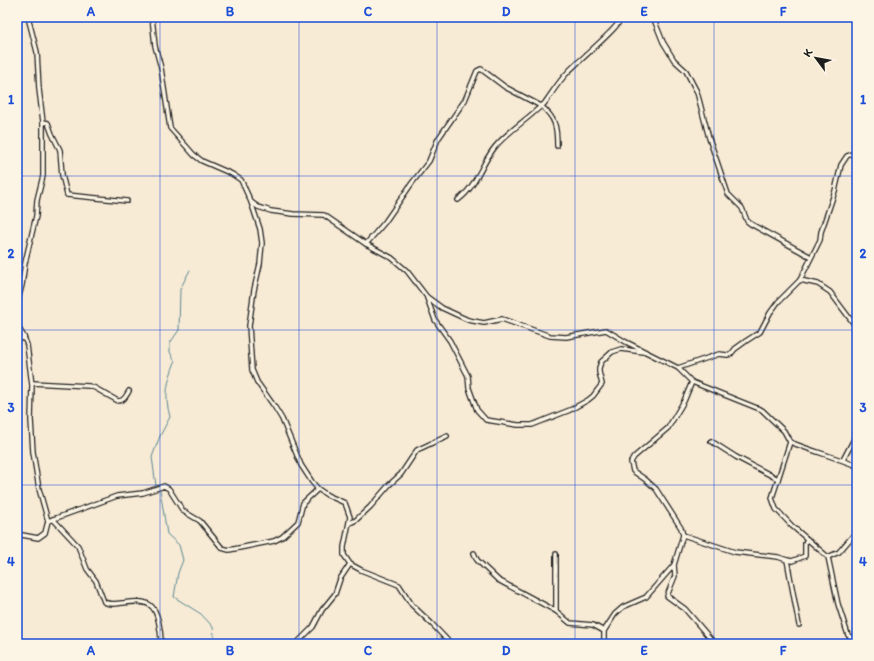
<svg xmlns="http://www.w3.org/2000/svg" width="874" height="661" font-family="Itim,sans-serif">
  <rect width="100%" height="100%" fill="#f8ebd6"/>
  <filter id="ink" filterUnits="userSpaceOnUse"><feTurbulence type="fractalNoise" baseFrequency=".025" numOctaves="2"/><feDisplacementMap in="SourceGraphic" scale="8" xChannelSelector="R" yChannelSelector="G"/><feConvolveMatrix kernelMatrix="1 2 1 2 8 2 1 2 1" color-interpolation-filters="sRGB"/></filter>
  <g filter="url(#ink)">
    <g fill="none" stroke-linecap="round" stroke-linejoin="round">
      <g stroke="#578690" stroke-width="1">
        <path d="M156 486 152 457 160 436 170 417C164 395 167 383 175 362L170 352V343L179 330 180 289 190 270"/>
        <polyline points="160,490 167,534 179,545 183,560 178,573 174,597 201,614 213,627 215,644"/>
      </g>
      <defs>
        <g id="minor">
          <polyline points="152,17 155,46 161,68 170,128 194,155 202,161 232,174 241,180 251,202 258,207 271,211 293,214 324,215 366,244 392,258 407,271 427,297 442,308 468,320 484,323 502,319 550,336 566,337 606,330 626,342 678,368 692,382 762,410 784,431 790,442 772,498 776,509 792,526 828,557 838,604 848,635 857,643"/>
          <polyline points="653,17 663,42 674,60 686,71 697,92 709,138 728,194 742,208 747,221 751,224 811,257"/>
          <polyline points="43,122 48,123 52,134 60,150 62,175 67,195 127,201"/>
          <path d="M458 200C477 186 481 164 495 147 508 131 527 120 541 106 556 118 557 128 557 146"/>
          <polyline points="251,202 260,229 262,243 260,264 254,290 249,326 252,370 257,382 274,406 282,419 301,465 312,482 318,489 327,495 345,503 350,517 344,547 344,555 350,564 361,570 399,585 412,605 431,623 451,644"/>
          <path d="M366 244 385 222 412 183 429 161 438 139 465 100 477 71 481 69 505 87 541 106 544 104C552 93 559 81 568 72 578 61 619 28 622 17"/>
          <polyline points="800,280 818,284 830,292 857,328"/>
          <polyline points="427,298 435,320 450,341 468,376 469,388 477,410 486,420 518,425 532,425 570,410 588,400 593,396 602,384 599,372 599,368 601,362 612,352 621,349 643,352"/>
          <polyline points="17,304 22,285 25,263 36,216 37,200 43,176 43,122 39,89 37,52 28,17"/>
          <polyline points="17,325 24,337 27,345 32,385 31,420 33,452 39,489 48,521 45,533 38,538 22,535 17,536"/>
          <polyline points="17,341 24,337"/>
          <polyline points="678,368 719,354 727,355 731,354 735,349 746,341 760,332 770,313 778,302 800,280 820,240 821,232 835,191 841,165 847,156 857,152"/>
          <path d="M32 383 89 386 95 388 118 401C124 401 126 396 129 391"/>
          <polyline points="711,441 736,457 778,479"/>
          <path d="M790 442C812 451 835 457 857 466"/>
          <polyline points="843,460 854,439 857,414"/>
          <path d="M53 519 78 546 87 569 96 581 104 602C110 605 116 604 122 603 131 602 143 600 150 605 159 611 161 634 161 644"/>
          <polyline points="48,521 117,496 143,493 164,486 169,489 183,511 200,521 222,548 229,550 274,541 282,537 298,522 303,503 318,489"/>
          <polyline points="350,523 356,520 370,507 389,485 401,474 417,450 447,436"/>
          <polyline points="683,535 735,552 778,557 787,560 792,561 805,556 805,543 807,539"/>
          <polyline points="474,553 477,560 498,580 556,611 570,623 593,625 604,631"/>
          <polyline points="828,557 839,552 857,531"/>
          <polyline points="787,560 799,625"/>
          <polyline points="674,565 683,535 681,528 656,489 646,480 633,471 631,462 634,457 668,428 684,401 692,382"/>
          <polyline points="556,611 556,554"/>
          <polyline points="296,644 313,627 322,610 335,594 340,579 350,564"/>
          <polyline points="604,644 604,631 615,614 623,607 646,597 674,565 675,576 667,596 685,609 715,644"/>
        </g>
      </defs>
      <use href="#minor" stroke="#1c1c1c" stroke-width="6"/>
      <use href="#minor" stroke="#fcf5e5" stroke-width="3.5"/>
    </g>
  </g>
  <path fill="none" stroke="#1d4ed8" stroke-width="1" stroke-opacity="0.55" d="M160 17V644M299 17V644M437 17V644M575 17V644M714 17V644M17 176H857M17 330H857M17 485H857"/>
  <rect width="874" height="661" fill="none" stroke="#fcf5e5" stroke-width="44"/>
  <g transform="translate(816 58) rotate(302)" stroke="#fcf5e5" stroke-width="3" paint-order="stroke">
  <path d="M0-3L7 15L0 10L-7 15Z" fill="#1c1c1c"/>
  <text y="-6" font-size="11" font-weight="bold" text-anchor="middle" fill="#1c1c1c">K</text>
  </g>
  <rect x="22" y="22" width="830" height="617" fill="none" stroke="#1d4ed8" stroke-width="1.5"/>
  <g font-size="13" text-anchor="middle" font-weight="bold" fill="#1d4ed8">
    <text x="91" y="16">A</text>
    <text x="230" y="16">B</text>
    <text x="368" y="16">C</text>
    <text x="506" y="16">D</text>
    <text x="644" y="16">E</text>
    <text x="783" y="16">F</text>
    <text x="11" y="104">1</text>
    <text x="863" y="104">1</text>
    <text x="11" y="258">2</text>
    <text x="863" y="258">2</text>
    <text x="11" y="412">3</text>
    <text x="863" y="412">3</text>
    <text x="11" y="566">4</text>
    <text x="863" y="566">4</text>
    <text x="91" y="655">A</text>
    <text x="230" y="655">B</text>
    <text x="368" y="655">C</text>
    <text x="506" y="655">D</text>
    <text x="644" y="655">E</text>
    <text x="783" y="655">F</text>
  </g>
</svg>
